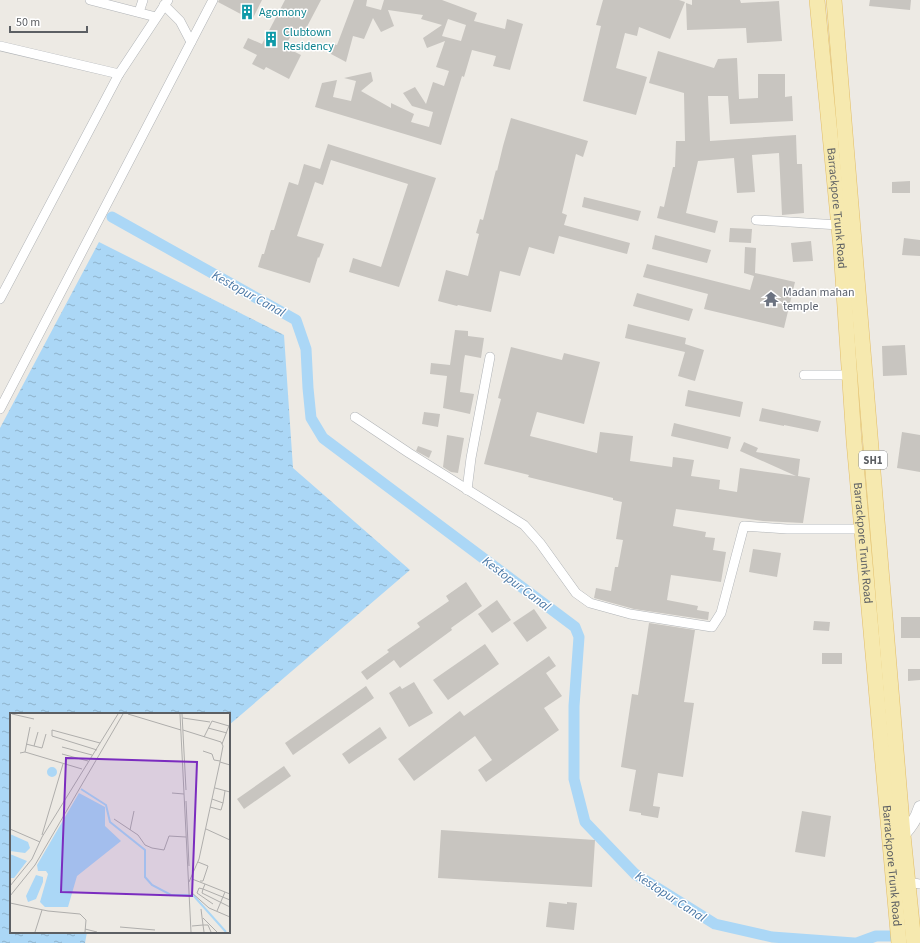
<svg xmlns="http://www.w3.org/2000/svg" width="920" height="943" font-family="'Source Sans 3',sans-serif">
  <defs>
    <pattern id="water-ripples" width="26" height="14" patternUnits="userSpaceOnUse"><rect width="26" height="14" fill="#abd7f6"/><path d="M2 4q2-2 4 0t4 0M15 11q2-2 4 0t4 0" fill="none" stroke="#8eb2cb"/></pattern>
  </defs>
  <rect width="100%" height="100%" fill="#edeae4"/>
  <polygon fill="url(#water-ripples)" points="99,242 284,335 293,468 410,570 229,725 229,714 11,714 11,932 87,932 85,943 0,943 0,428"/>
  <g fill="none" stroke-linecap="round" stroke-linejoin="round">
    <g stroke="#abd7f6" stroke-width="11">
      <polyline points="112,217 296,320 306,349 308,388 311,418 323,438 575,627 579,637 574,706 574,779 585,822 635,874 715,924 772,937 854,943"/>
      <polyline points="857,943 876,936 905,936"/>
    </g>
  </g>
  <g fill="#c8c5c0" fill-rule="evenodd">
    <polygon points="219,0 262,0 252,20 218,2"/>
    <polygon points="285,0 321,0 301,38 292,33 285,47 301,55 289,79 266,67 264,70 252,64 257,55 243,48 248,38 262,44"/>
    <path d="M354 0H367L366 6 381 10 384 0H442L477 13 474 21 505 29 507 19 523 24 510 70 493 66 496 56 472 50 464 77 462 76 441 145 315 107 322 83 337 80 333 97 351 101 356 81 344 78 371 72 373 81 361 91 391 108V103L414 114 411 122 429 127 433 112 412 106 403 93 415 87 426 104 433 82 444 86 449 71 436 67 445 41 427 48 423 38 442 25 421 19 423 15 388 10 394 26 381 32 373 18 364 39 353 36 346 62 331 54 334 44 337 45ZM448 19 466 25 461 41 442 36Z"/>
    <polygon points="603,0 679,0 685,2 670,39 639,27 637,36 625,33 616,68 647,77 636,115 583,101 601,26 596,25"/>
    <polygon points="692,0 740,0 741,3 779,1 782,41 747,43 746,28 687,30 686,3 692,5"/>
    <polygon points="870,0 911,0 910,10 869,6"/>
    <polygon points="658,51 714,68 718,59 737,58 739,99 758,98 758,74 785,74 785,97 792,96 793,121 730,124 728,96 708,96 710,141 796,135 797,164 802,164 804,213 782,215 779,153 752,155 755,192 737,193 734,158 698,161 686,213 718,221 715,233 657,218 660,206 664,207 673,167 675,167 676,141 685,141 684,93 649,83"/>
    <polygon points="511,118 588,141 583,157 576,154 562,213 567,215 564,225 630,243 627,254 559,236 554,254 529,247 520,276 500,271 491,312 458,305 457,306 438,301 446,270 468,276 479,234 476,233 480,219 483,220 496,170 497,171 503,146"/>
    <polygon points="328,144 436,178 399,287 349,272 353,258 381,267 408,184 331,160 323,185 315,182 297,236 324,244 319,258 318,257 310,283 258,267 262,254 264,254 271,230 274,230 289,182 298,185 304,164 320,169"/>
    <polygon points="910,181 910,193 892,193 892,182"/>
    <polygon points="584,197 641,211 638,221 582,207"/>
    <polygon points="730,228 752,229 751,243 729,242"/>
    <polygon points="655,235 711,250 707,263 652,249"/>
    <polygon points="904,238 920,240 920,256 902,255"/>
    <polygon points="811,241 813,261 793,262 791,243"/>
    <polygon points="745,247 756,248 755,273 795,282 784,328 704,309 708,294 643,277 647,264 750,290 754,276 744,273"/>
    <polygon points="637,293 693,309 689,321 633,306"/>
    <polygon points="628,324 686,338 685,344 704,350 695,381 678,376 685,352 625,338"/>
    <polygon points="455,330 468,331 468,336 484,338 481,358 465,355 464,360 460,392 474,394 470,414 443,408 447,376 430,374 431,363 450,365"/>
    <polygon points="905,345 907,375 883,376 882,346"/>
    <polygon points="511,347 562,360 564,353 600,362 584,424 537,412 530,436 597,453 600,432 633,436 630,461 672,467 673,457 694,460 691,476 720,480 719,489 737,492 740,468 796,476 740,451 744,442 758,448 756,452 800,459 798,476 810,478 803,523 763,521 676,509 673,526 706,532 705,537 715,538 713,550 726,552 721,582 671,575 667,600 698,606 697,610 709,612 708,620 634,609 594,598 596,588 611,591 615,567 618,567 623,540 616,539 622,502 613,500 613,498 528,477 529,475 484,464 501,399 498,398"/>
    <polygon points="688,390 743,402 740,417 685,406"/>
    <polygon points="762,408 821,421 818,432 784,425 784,426 759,421"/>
    <polygon points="424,412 440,414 438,427 422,424"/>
    <polygon points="674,423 731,437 728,449 671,436"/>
    <polygon points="902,432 920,435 920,472 897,468"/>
    <polygon points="447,435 464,438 458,473 451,472 443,467"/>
    <polygon points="418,446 432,451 429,458 416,451"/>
    <polygon points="753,549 781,553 777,577 749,572"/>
    <polygon points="466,582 482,606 451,628 452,630 400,668 394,660 367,680 361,672 389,652 387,650 420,627 417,623 449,601 446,596"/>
    <polygon points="497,600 511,620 492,633 478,614"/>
    <polygon points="534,609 547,628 527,642 513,623"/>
    <rect x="901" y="617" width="19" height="21"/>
    <polygon points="814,621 830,622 829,631 813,630"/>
    <polygon points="649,623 695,630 684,702 694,703 683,777 658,773 653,806 660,807 658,818 641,815 641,813 629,811 636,770 621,767 632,694 638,695"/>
    <polygon points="485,644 499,664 448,700 433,680"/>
    <rect x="822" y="653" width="20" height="11"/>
    <polygon points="549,656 556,666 546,673 562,696 544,708 559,730 486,782 478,770 492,760 475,736 414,781 398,759 460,711 464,716"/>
    <polygon points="908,669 920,669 920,680 908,681"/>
    <polygon points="414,682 433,713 409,727 389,693 400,686 402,689"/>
    <polygon points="366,686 374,698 293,755 285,743"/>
    <polygon points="380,727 387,738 349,764 342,754"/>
    <polygon points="284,766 291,776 244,809 237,799"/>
    <polygon points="802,811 831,816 825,857 795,852"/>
    <polygon points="441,830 595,840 592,887 438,878"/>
    <polygon points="549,902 567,904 567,902 577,903 574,930 546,927"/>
  </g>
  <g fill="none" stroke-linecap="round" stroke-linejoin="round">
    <defs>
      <g id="minor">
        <polyline points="90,0 156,17"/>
        <polyline points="164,5 180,21 191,42"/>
        <polyline points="139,12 143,0"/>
        <polyline points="0,46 119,74"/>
        <polyline points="756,220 839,225"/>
        <polyline points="0,299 119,74 168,0"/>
        <polyline points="804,375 850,375"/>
        <polyline points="0,409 213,0"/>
        <polyline points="355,417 409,453 524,525 540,543 576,593 590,603 630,614 712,627 721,613 744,526 787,529 862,529"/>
        <polyline points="467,490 471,458 490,357"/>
        <polyline points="908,882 920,884"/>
      </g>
      <path id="tertiary" d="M900 837C909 831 917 817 920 807"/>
      <g id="primary">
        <path id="s1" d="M817 0 841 248 854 441 899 943"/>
        <polyline points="834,0 903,835 914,943"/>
      </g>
    </defs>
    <use href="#minor" stroke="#b1b4b7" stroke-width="10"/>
    <use href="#tertiary" stroke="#b1b4b7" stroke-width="13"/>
    <use href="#primary" stroke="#e2bd67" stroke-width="16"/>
    <use href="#minor" stroke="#fff" stroke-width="9"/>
    <use href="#tertiary" stroke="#fff" stroke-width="12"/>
    <use href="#primary" stroke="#f6e9af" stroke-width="15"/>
  </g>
  <defs>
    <symbol id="building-bare" viewBox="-9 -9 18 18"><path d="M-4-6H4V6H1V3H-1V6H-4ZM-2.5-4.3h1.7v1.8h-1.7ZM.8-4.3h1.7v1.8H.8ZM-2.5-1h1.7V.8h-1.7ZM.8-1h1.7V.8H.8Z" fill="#0f9aa8" stroke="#fff" stroke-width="2.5" paint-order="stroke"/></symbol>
    <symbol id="temple-bare" viewBox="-9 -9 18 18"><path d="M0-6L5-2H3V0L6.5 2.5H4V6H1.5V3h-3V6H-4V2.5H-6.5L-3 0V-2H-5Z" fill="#6b7280" stroke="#fff" stroke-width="2.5" paint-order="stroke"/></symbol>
  </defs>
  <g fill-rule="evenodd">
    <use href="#building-bare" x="236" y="1" width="22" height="22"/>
    <use href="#building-bare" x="260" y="28" width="22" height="22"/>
    <use href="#temple-bare" x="760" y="288" width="22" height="22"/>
  </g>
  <g text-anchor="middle" stroke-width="3" stroke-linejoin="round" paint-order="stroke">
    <rect fill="#fff" stroke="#8d8f92" stroke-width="1" x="859" y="451" width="28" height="18" rx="3"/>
    <g font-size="11" font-weight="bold" fill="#5c5f63">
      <text x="873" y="464">SH1</text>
    </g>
    <g font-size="12" fill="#0d838f" stroke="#fff" text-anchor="start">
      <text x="259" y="16">Agomony</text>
      <text x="283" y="36">Clubtown<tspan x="283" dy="14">Residency</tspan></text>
    </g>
    <g font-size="12" fill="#5c5f63" stroke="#fff">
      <text dy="4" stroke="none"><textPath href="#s1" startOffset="209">Barrackpore Trunk Road</textPath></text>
      <text dy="4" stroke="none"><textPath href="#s1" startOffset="545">Barrackpore Trunk Road</textPath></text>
      <text dy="4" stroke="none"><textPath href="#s1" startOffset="869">Barrackpore Trunk Road</textPath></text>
    </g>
    <g font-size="12" fill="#5b616d" stroke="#fff" text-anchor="start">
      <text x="783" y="296">Madan mahan<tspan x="783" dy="14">temple</tspan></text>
    </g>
    <g font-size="13" font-style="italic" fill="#4a78a6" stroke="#fff">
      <text transform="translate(249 293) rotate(29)" y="5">Kestopur Canal</text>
      <text transform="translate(517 583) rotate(37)" y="5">Kestopur Canal</text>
      <text transform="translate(671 896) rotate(33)" y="5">Kestopur Canal</text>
    </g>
  </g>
  <g transform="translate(10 713)">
    <rect width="220" height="220" fill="#edeae4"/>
    <path d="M37 59a5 5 0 1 1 10 0a5 5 0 1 1-10 0ZM69 80 95 94V113L111 128 67 163 58 194H35L30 189 38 161 36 158H28L27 152ZM0 121 18 129 20 135 15 140 0 138ZM0 141 17 148 4 165H0ZM26 162 33 164V169L26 186 18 189 16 183Z" fill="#abd7f6"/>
    <path fill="none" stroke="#abd7f6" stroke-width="2" d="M71 76 96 92 100 109 135 137V164L142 172 161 182H183L216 219"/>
    <path fill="none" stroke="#afaeac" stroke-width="1" d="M2 1 24 6M118 1 171 17M170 1 181 219M172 1 176 77M173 5 200 9M198 15 217 20M173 17 211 29 213 33 210 49 220 52M194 24 202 8 219 13M16 31 32 35 36 21M212 31 220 10M24 33 28 19M52 34 82 42M87 37 42 23V17L90 30M193 38 202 41 204 47 210 48M15 39 72 56M10 40 15 39 20 14M52 41 78 48M205 75 220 79M162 80 174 81M176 88 179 153M213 90 215 78M200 94 211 97 213 90 202 86M104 106 128 122 135 132 142 135 154 137 159 123 176 124M0 116 30 129M196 116 220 127M120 117 124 98M32 122 53 51M188 149 198 153 193 168H190M182 166 195 171 193 176 220 187M179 169 189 146 210 49M195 171 220 181M0 173 22 146 32 124 108 1M181 179 199 195 220 204M0 183 25 152 113 1M0 190 38 198 70 201 76 207 75 219M203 191 187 180 189 175 193 176 192 180 220 194M207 198 215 179M193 205 207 219M182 213 193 212 191 196M110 214 145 217M75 216 87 219M25 219 32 197M194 219 193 212H198L201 219"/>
    <path fill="#7b2cbf" fill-opacity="0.15" stroke="#7b2cbf" stroke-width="2" d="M56 45 187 49 182 183 51 179Z"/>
    <rect width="220" height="220" fill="none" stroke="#5c5f63" stroke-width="2"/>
  </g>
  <path d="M10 26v6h77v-6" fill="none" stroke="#5c5f63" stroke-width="2"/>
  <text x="16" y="26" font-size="12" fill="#5c5f63" stroke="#ffffff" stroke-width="3" paint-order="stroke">50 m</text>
</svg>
